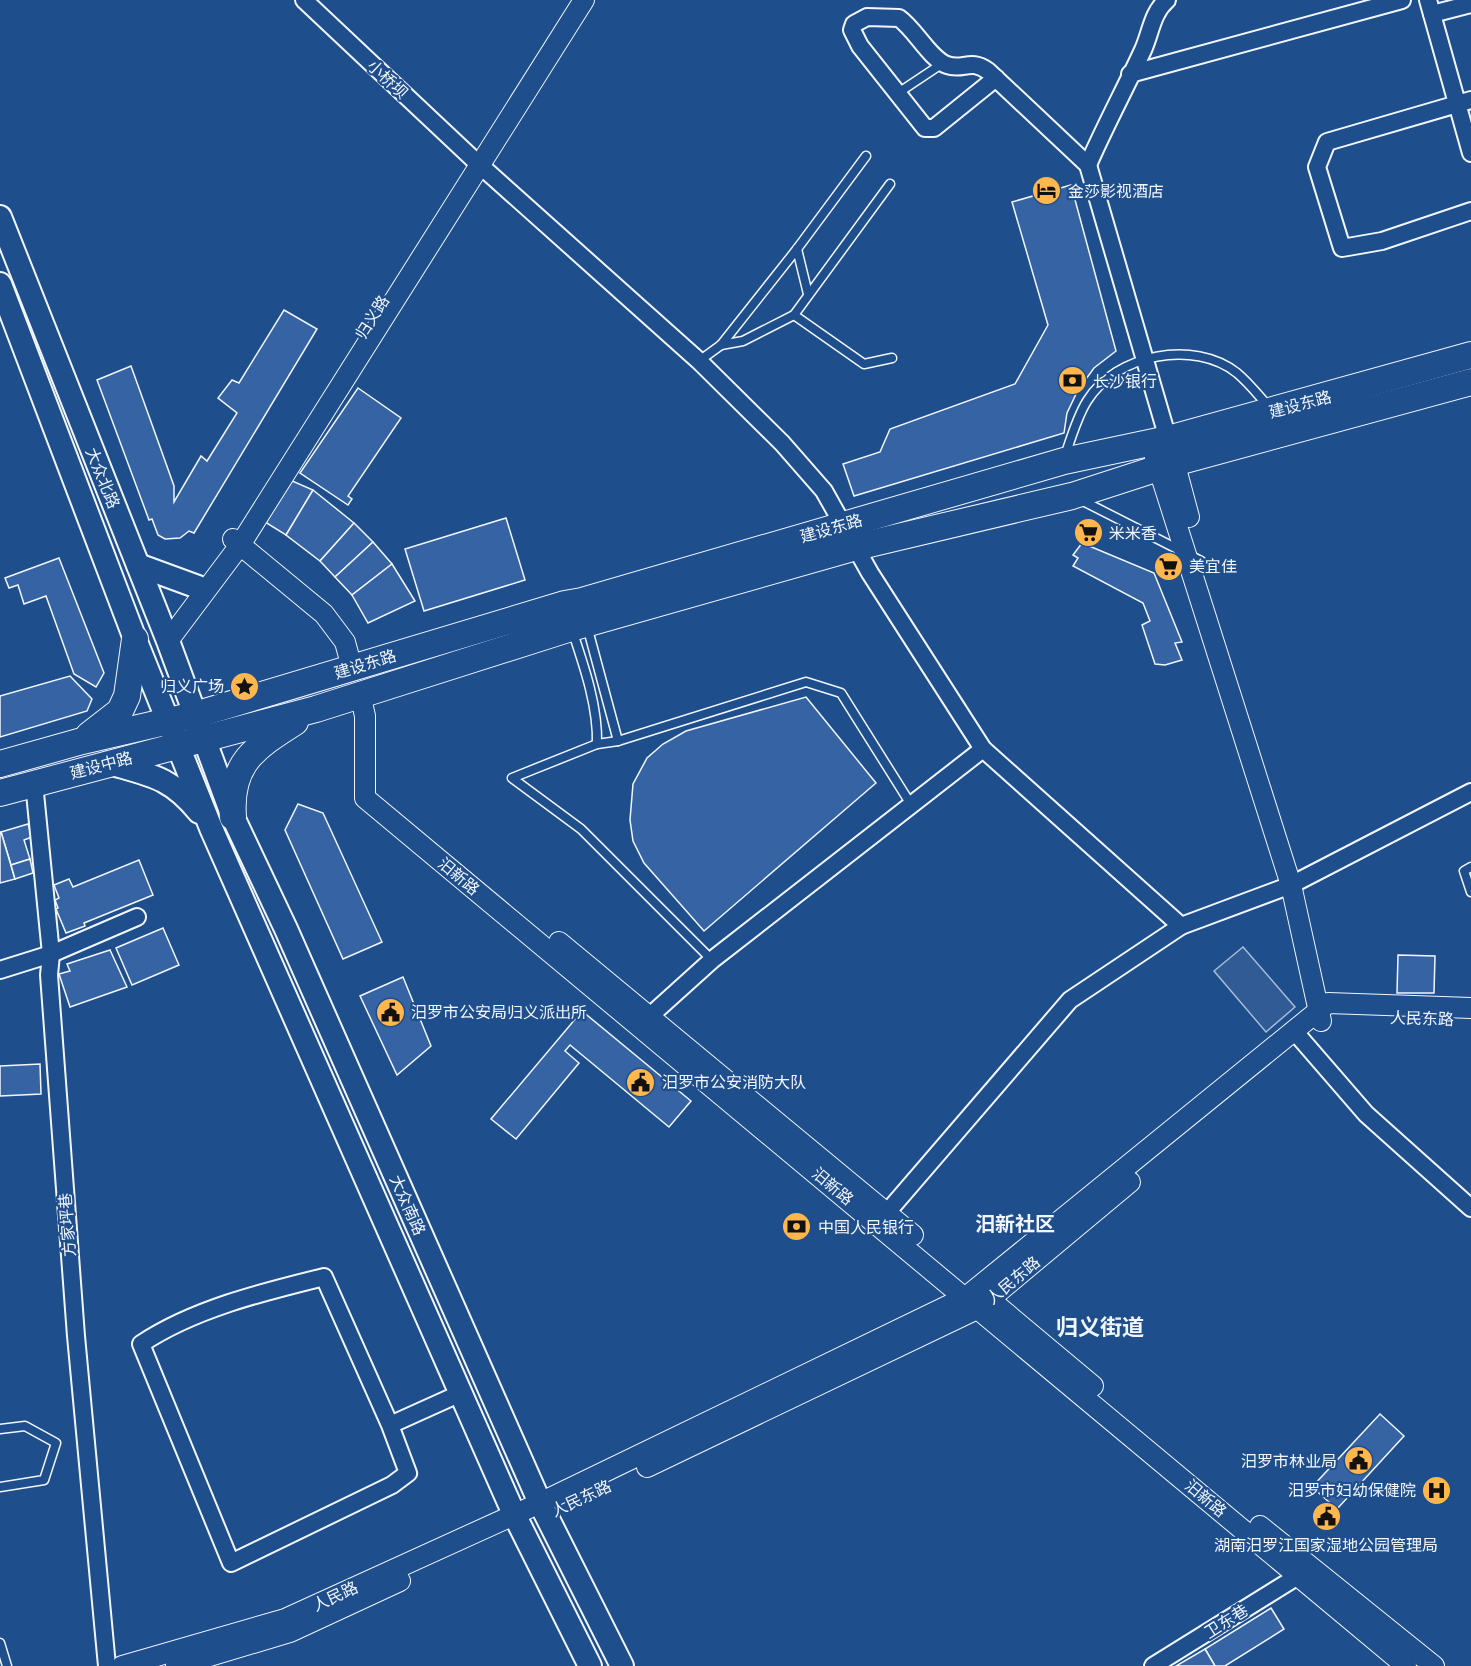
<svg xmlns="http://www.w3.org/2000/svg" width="1471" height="1666" font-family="'Nunito Sans','Noto Sans SC',sans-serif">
  <rect width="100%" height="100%" fill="#1f4e8c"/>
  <polygon fill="#305b95" stroke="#a8bbd7" stroke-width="1.5" points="1243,947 1295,1007 1266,1032 1214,971"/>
  <g fill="#3563a3" stroke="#f2f6ff" stroke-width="1.5">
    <polygon points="1071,185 1116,351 1094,368 1078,390 1067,413 1064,433 854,496 843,464 880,452 890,429 1015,384 1048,325 1012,202"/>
    <polygon points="284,310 317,329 194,533 189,531 180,538 165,539 158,535 152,519 149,520 97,380 131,366 174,486 174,502 201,456 207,461 237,413 218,398 232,380 239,383"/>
    <polygon points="358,388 401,418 348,496 352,499 348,505 300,473"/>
    <polygon points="290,480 313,490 286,535 265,522"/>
    <polygon points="313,490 354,523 320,561 286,535"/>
    <polygon points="506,518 525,580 424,611 405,549"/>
    <polygon points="354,523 373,542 335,577 320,561"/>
    <polygon points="373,542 392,564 352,595 335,577"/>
    <polygon points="1082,543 1154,573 1182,642 1175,643 1182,660 1165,665 1155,664 1142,625 1150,621 1143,603 1073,566 1078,558 1073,555"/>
    <polygon points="59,558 104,673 96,687 74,674 46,596 24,604 18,585 9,588 5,578"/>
    <polygon points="392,564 415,601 368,623 352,595"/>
    <polygon points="70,676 92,699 87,711 0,737 0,696"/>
    <polygon points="806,697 876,783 704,931 644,863 633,841 630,820 633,784 647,758 663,744 686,731"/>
    <polygon points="298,804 323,813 382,942 343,959 285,830"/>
    <polygon points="28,824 32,837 24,840 30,859 11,865 1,832"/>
    <polygon points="1,832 15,879 0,883 0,833"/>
    <polygon points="30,859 33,873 15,879 11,865"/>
    <polygon points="139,860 153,895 84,923 85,926 66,933 56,909 58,908 55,900 59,898 54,885 69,879 73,887"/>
    <polygon points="163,928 179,965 132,985 116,948"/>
    <polygon points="110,950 127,987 70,1007 59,974 70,971 67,964"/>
    <polygon points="1398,955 1435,956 1434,993 1397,993"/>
    <polygon points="403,977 431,1046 397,1075 360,996"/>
    <polygon points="582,1011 691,1101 669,1127 570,1045 565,1051 579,1063 516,1139 491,1119"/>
    <polygon points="40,1064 41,1094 0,1096 0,1066"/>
    <polygon points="1380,1414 1404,1436 1337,1509 1312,1487"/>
    <polygon points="1271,1608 1284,1629 1225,1666 1215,1666 1205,1649"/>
    <polygon points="1205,1649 1215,1666 1176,1666"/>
  </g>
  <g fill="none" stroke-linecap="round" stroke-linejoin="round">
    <defs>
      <g id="service">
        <polyline points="898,93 943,63"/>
        <polyline points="797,249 808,294"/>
        <polyline points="794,315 864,364 892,358"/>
        <polyline points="721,345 743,341 794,315 890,184"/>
        <polyline points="699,361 721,345 797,249 866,156"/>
        <path d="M1065 456C1071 438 1077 417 1087 401 1116 354 1194 339 1237 373 1249 383 1259 396 1269 407"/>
        <polyline points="1081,500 1201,561"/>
        <polyline points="587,626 618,741"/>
        <path d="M572 630C584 666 598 706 597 744"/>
        <polyline points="1471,867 1464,871 1471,892"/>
        <polyline points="712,960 581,829 512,778 597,744 618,741 806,682 841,693 912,806"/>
        <polyline points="0,1429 25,1426 56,1443 44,1480 0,1487"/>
        <polyline points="0,1643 7,1666"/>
      </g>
      <g id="minor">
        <polyline points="304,0 472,158 699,361 782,443 824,491 870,573 983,749 1181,926"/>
        <polyline points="1428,0 1471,153"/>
        <polyline points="1432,14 1471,4"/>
        <polyline points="1130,74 1402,0"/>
        <path d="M996 78 934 128H925L860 46 852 30 854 24 867 17 899 18C915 29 930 59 947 65 963 71 970 58 988 71L1088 165 1168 439"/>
        <polyline points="1471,100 1327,142 1317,167 1342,248 1382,241 1471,211"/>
        <path d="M1088 165C1105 126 1125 89 1143 50 1151 32 1152 13 1167 0"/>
        <polyline points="34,783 51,954 49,975 76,1336 107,1666"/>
        <polyline points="0,970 51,954 137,917"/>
        <polyline points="640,1025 712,960 983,749"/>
        <polyline points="1295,1032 1366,1114 1471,1208"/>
        <polyline points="878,1223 1070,1000 1181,926 1291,885 1471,792"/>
        <path d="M390 1425 408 1473 392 1485 231 1563 141 1344C193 1309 263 1292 324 1277L390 1425 461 1393"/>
        <polyline points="1153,1666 1298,1576"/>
      </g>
      <g id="tertiary">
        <polyline points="1171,450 1189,517"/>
        <polyline points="1155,457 1291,885 1321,1021"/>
        <polyline points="233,539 324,614 345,642 352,668"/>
        <polyline points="168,641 240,545 584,0"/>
        <polyline points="360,694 365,716 365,798 1406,1666"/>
        <polyline points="559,942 913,1235"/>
        <polyline points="982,1293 1093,1386"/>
        <polyline points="647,1467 979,1308 1130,1182"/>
        <polyline points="1260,1526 1434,1666"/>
        <polyline points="122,1666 285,1619 540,1503 966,1297 1328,1003 1471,1008"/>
        <polyline points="176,1666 290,1632 400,1581"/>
      </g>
      <g id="secondary">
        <polyline points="0,217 168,641 233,817 286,929 540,1503 622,1666"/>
        <polyline points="0,284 135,639 211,828 514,1514 590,1666"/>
        <polyline points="138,565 198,587"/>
        <path d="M109 763C150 775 171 777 199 812"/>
      </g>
      <g id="primary">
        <polyline points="89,735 120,711 127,696 135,639"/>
        <polyline points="0,764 82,741 195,715 565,604 582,601 1064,461 1168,439 1471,355"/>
        <polyline points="0,793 316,709 571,628 856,547 1072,496 1174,463 1471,382"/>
        <path d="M233 817C229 764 254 748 295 722"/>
      </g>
    </defs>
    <use href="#service" stroke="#f2f6ff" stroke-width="11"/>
    <use href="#minor" stroke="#f2f6ff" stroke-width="20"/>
    <use href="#tertiary" stroke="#f2f6ff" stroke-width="22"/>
    <use href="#secondary" stroke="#f2f6ff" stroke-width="26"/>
    <use href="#primary" stroke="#f2f6ff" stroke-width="28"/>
    <use href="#service" stroke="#1f4e8c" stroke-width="8"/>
    <use href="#minor" stroke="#1f4e8c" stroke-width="16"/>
    <use href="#tertiary" stroke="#1f4e8c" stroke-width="20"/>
    <use href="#secondary" stroke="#1f4e8c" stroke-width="22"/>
    <use href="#primary" stroke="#1f4e8c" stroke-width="26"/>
  </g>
  <defs>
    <symbol id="hotel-disc" viewBox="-11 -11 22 22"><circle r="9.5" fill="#ffb74d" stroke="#1f4e8c"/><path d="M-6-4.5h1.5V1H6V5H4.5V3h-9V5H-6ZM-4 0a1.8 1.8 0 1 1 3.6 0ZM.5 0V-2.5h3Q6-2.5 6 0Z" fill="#111"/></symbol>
    <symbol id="bank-disc" viewBox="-11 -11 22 22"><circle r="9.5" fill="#ffb74d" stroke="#1f4e8c"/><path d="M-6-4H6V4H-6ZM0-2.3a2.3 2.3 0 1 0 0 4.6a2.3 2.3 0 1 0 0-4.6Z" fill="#111"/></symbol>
    <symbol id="supermarket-disc" viewBox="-11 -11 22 22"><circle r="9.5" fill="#ffb74d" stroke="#1f4e8c"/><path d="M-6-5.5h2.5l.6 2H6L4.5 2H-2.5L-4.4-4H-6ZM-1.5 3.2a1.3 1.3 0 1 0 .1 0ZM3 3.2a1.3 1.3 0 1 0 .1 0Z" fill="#111"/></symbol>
    <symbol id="sight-disc" viewBox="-11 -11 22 22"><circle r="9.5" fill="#ffb74d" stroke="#1f4e8c"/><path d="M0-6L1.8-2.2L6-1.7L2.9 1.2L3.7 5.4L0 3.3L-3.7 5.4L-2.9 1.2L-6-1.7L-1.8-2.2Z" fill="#111"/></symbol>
    <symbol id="civic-disc" viewBox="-11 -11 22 22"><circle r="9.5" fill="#ffb74d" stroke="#1f4e8c"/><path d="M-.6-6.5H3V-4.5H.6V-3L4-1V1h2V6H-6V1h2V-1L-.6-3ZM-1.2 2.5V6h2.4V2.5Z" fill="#111"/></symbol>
    <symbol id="hospital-disc" viewBox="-11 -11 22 22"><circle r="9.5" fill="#ffb74d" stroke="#1f4e8c"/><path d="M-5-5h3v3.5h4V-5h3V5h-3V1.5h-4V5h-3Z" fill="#111"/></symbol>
  </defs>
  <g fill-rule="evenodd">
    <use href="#hotel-disc" x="1030" y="174" width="33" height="33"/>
    <use href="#bank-disc" x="1056" y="364" width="33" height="33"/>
    <use href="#supermarket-disc" x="1072" y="516" width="33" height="33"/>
    <use href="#supermarket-disc" x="1152" y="550" width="33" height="33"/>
    <use href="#sight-disc" x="228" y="670" width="33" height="33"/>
    <use href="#civic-disc" x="374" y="996" width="33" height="33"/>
    <use href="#civic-disc" x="624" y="1066" width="33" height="33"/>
    <use href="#bank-disc" x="780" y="1210" width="33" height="33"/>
    <use href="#civic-disc" x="1342" y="1444" width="33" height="33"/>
    <use href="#hospital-disc" x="1420" y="1474" width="33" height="33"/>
    <use href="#civic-disc" x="1310" y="1500" width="33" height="33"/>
  </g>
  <g text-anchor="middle" stroke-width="4.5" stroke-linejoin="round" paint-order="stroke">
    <g font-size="16" fill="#f2f6ff" stroke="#1f4e8c">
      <text transform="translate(388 79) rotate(43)" y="6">小桥坝</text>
      <text transform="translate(372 317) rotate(-58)" y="6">归义路</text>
      <text transform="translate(1300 404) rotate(-15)" y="6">建设东路</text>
      <text transform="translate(103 478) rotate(68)" y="6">大众北路</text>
      <text transform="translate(831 528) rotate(-16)" y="6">建设东路</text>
      <text transform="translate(365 664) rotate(-17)" y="6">建设东路</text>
      <text transform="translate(101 765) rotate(-15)" y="6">建设中路</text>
      <text transform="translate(459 876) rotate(40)" y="6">汨新路</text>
      <text transform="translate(1422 1018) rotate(2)" y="6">人民东路</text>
      <text transform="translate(833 1186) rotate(40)" y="6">汨新路</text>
      <text transform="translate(408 1205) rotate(66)" y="6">大众南路</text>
      <text transform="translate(67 1225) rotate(-94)" y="6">方家坪巷</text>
      <text transform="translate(1013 1280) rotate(-40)" y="6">人民东路</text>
      <text transform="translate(581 1498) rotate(-25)" y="6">人民东路</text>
      <text transform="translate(1206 1498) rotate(40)" y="6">汨新路</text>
      <text transform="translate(335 1596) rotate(-25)" y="6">人民路</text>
      <text transform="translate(1226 1621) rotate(-32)" y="6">卫东巷</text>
    </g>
    <g font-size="16" fill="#f2f6ff" stroke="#1f4e8c" text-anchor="start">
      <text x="1068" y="197">金莎影视酒店</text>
      <text x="1093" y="387">长沙银行</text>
      <text x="1109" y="539">米米香</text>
      <text x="1189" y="572">美宜佳</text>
      <text x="224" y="692" text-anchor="end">归义广场</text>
      <text x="411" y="1018">汨罗市公安局归义派出所</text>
      <text x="662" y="1088">汨罗市公安消防大队</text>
      <text x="818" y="1233">中国人民银行</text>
      <text x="1337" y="1467" text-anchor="end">汨罗市林业局</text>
      <text x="1416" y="1496" text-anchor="end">汨罗市妇幼保健院</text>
      <text x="1326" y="1551" text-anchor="middle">湖南汨罗江国家湿地公园管理局</text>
    </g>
    <g font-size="20" font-weight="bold" fill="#f2f6ff" stroke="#1f4e8c">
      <text x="1015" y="1231">汨新社区</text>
    </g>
    <g font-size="22" font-weight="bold" fill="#f2f6ff" stroke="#1f4e8c">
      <text x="1100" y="1335">归义街道</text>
    </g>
  </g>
</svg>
